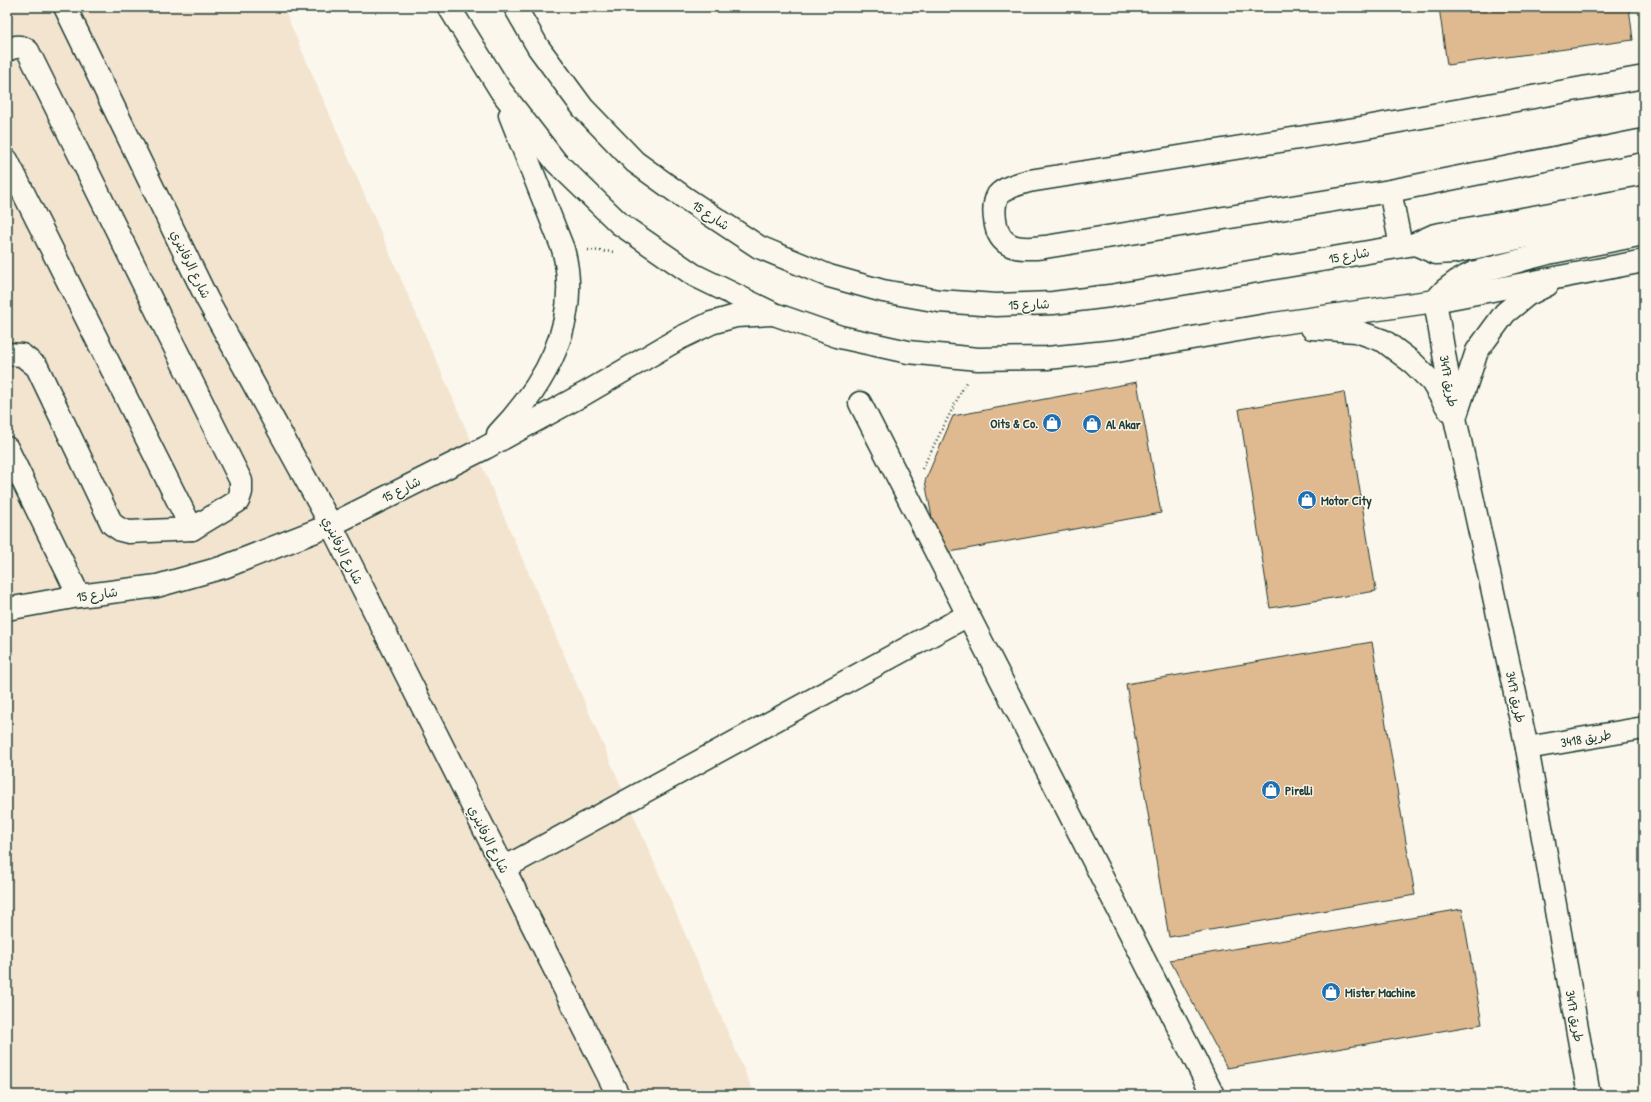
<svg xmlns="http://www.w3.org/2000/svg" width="1651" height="1102" font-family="'Patrick Hand','Playpen Sans Arabic',sans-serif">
  <rect width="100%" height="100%" fill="#fbf7ec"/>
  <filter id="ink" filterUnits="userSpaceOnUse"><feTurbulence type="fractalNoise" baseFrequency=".025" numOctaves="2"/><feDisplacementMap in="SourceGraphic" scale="8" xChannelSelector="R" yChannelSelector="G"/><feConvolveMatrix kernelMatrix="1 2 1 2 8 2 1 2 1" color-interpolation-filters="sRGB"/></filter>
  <g filter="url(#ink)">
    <polygon fill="#f3e4d0" points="7,7 283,7 755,1095 7,1095"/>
    <g fill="#dfb990" stroke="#1f3d34">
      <polygon points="1439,7 1629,7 1633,40 1447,65"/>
      <polygon points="1137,382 1161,513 939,554 925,481 953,416"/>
      <polygon points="1344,392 1376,591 1270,608 1239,409"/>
      <polygon points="1372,642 1415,895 1169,937 1126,684"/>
      <polygon points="1462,909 1482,1024 1227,1068 1170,960"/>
    </g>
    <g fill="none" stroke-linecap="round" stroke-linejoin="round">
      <defs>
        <g id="minor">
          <polyline points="65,7 207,299 331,525 618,1095"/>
          <polyline points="449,7 501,91 556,162 620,224 694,275 774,314 840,337 908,352 978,359 1047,358 1117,351 1267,325 1435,301 1644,261"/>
          <polyline points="515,7 538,47 583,108 635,162 685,198 759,247 829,276 883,291 939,301 996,305 1053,303 1110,296 1415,244 1435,235 1644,197"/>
          <path d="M7 50C16 46 21 45 28 51L241 481V492L238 501 192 529 129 532 121 530 112 524 37 367 22 355 7 354"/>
          <path d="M1644 77 1361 128 1029 181C1019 184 1005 187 998 195 994 202 994 212 995 219 998 250 1020 250 1045 247L1390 191 1644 140"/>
          <polyline points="7,160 192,529"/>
          <polyline points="1390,191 1401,246"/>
          <polyline points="1415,244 1436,253 1454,252 1523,237 1644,216"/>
          <polyline points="1312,328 1356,331 1384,341 1413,363 1432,382 1449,410"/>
          <polyline points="860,403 1213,1095"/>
          <polyline points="1456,415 1477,351 1505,313 1527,295 1547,285"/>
          <path d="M498 434C546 384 582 320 563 249L510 115"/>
          <polyline points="7,448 79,596"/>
          <polyline points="7,609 79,596 157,586 224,567 331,525 485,448 584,394 680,338 711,323 736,316 772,314"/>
          <polyline points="1527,748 1644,728"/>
          <polyline points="504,868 968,615"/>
          <polyline points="1589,1095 1527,748 1455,418 1435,301 1445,290 1457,281 1473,273 1548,253 1644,234"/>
        </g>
      </defs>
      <use href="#minor" stroke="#1f3d34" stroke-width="25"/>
      <g stroke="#1f3d34" stroke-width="2.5" stroke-dasharray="1 3" stroke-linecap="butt">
        <polyline points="588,250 615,252"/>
        <polyline points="922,469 966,382"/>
      </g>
      <use href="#minor" stroke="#fbf7ec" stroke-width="22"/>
    </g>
  </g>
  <defs>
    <symbol id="shop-disc" viewBox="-11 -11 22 22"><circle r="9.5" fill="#1f6fb2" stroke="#fbf7ec"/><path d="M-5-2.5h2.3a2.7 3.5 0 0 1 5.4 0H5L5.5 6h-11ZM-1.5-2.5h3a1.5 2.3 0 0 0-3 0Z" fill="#fff"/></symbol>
  </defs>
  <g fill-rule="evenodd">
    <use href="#shop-disc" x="1041" y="412" width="22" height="22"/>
    <use href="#shop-disc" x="1081" y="413" width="22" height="22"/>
    <use href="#shop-disc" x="1296" y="489" width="22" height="22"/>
    <use href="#shop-disc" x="1260" y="779" width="22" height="22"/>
    <use href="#shop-disc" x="1320" y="981" width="22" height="22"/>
  </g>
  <g text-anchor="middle" stroke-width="3" stroke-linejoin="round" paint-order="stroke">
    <g font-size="13" fill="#1f3d34" stroke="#fbf7ec">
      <text transform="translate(711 215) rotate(34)" y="5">شارع 15</text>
      <text transform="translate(1349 255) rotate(-10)" y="5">شارع 15</text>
      <text transform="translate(191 264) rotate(64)" y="5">شارع الرفاينري</text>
      <text transform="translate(1029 304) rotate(-2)" y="5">شارع 15</text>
      <text transform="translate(1449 381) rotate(80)" y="5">طريق 3417</text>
      <text transform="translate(401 489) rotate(-27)" y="5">شارع 15</text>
      <text transform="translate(343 550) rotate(63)" y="5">شارع الرفاينري</text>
      <text transform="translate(97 594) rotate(-8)" y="5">شارع 15</text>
      <text transform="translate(1516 697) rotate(78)" y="5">طريق 3417</text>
      <text transform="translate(1586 738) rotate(-10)" y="5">طريق 3418</text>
      <text transform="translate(489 839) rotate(63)" y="5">شارع الرفاينري</text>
      <text transform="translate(1575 1016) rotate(80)" y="5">طريق 3417</text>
    </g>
    <g font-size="13" font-weight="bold" fill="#1f3d34" stroke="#fbf7ec" text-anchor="start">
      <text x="1038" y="428" text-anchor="end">Oits &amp; Co.</text>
      <text x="1106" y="429">Al Akar</text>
      <text x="1321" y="505">Motor City</text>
      <text x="1285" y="795">Pirelli</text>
      <text x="1345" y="997">Mister Machine</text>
    </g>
  </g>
  <rect width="1651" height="1102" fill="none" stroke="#fbf7ec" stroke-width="24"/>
  <rect x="12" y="12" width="1627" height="1078" fill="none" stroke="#1f3d34" stroke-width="1.5" filter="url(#ink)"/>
</svg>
